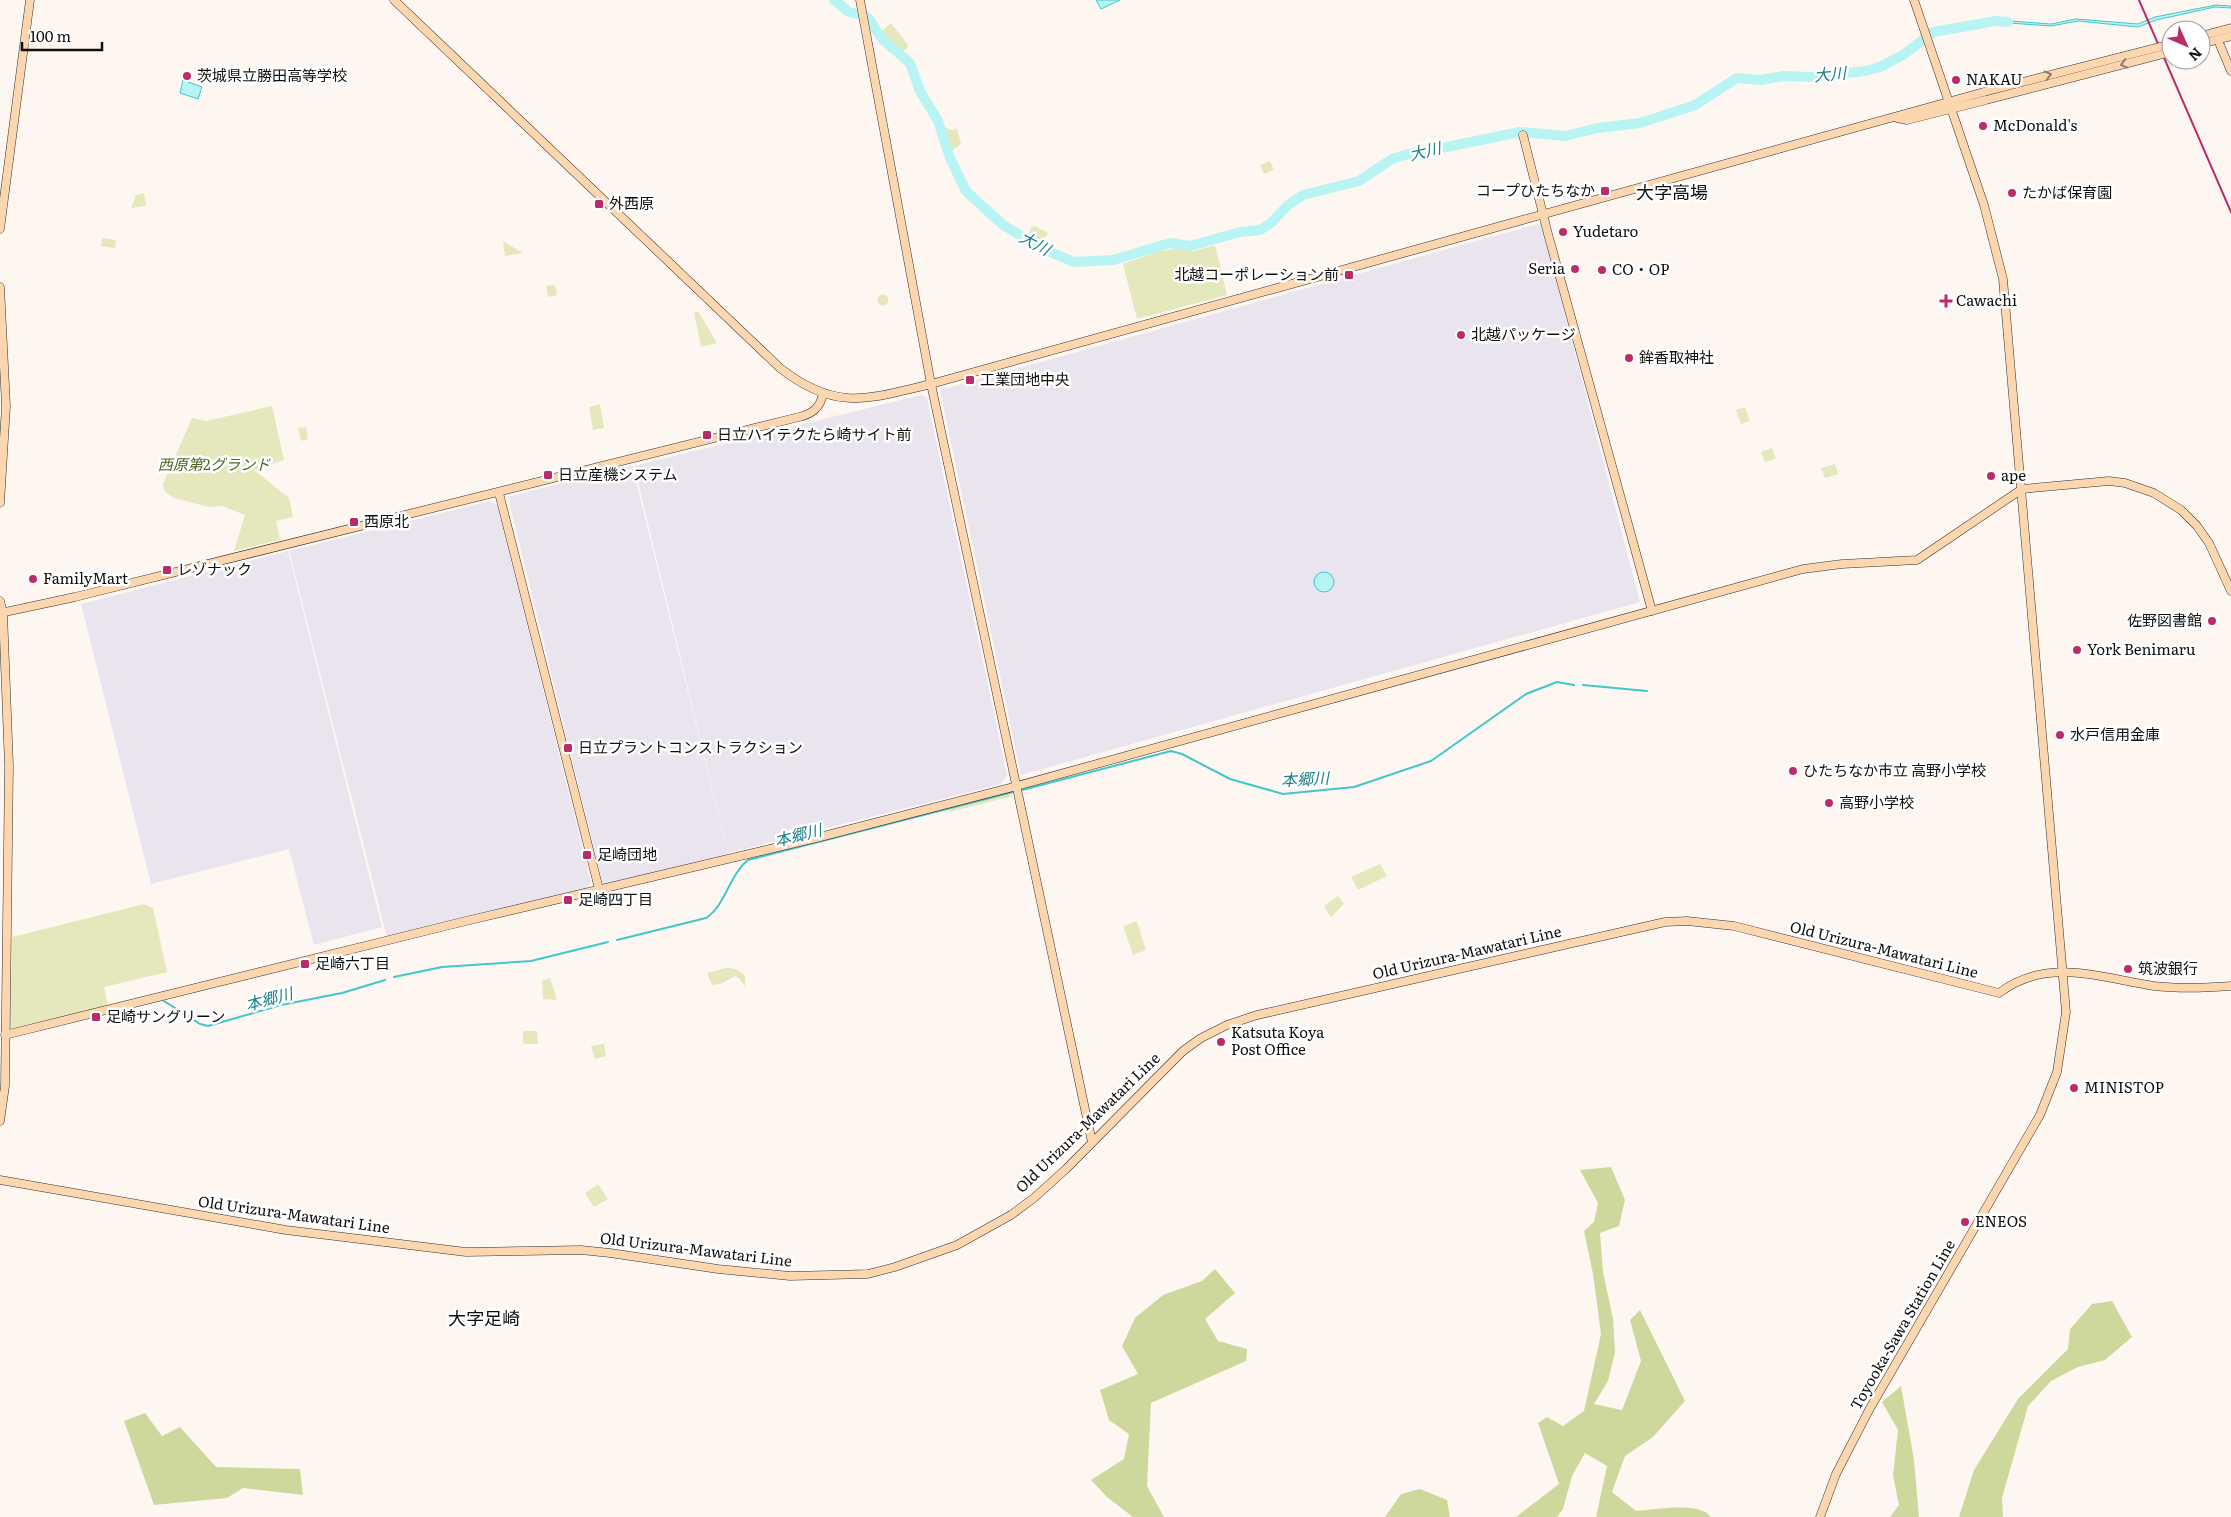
<svg xmlns="http://www.w3.org/2000/svg" width="2231" height="1517" font-family="Literata,'Noto Sans JP',serif">
  <rect width="100%" height="100%" fill="#fef7f1"/>
  <g fill="#e9e4ed">
    <polygon points="1541,223 1640,602 1021,775 940,390"/>
    <polygon points="921,395 927,398 1007,775 1001,784 728,853 634,466"/>
    <polygon points="632,465 728,854 603,885 508,497"/>
    <polygon points="490,501 497,505 591,882 586,889 387,937 289,551"/>
    <polygon points="288,551 382,927 314,945 289,849 151,884 81,604"/>
  </g>
  <g fill="#e4e8bc">
    <polygon points="891,23 908,45 907,49 898,52 879,33"/>
    <polygon points="941,125 951,130 957,129 961,144 949,153"/>
    <polygon points="1270,161 1274,170 1264,174 1260,165"/>
    <polygon points="144,193 146,206 131,208 136,195"/>
    <polygon points="1035,226 1048,233 1041,245 1027,237 1031,228"/>
    <polygon points="102,238 116,240 115,248 101,246"/>
    <polygon points="503,241 523,253 505,256"/>
    <polygon points="1215,245 1227,295 1137,319 1123,264 1160,251 1174,249 1194,251"/>
    <polygon points="555,285 557,295 548,297 546,286"/>
    <circle cx="883" cy="300" r="5.5"/>
    <polygon points="698,311 717,343 701,347 694,313"/>
    <polygon points="600,404 604,428 593,430 589,407"/>
    <polygon points="272,406 284,460 254,470 289,498 293,517 276,521 280,540 234,551 245,515 222,506 209,507 174,498 164,491 163,484 192,418 206,421"/>
    <polygon points="1745,407 1750,421 1741,424 1736,410"/>
    <polygon points="306,427 308,439 301,441 298,428"/>
    <polygon points="1772,448 1776,459 1765,462 1761,452"/>
    <polygon points="1835,464 1838,474 1825,478 1821,468"/>
    <polygon points="1005,792 1013,796 950,812 949,808 951,806"/>
    <polygon points="1380,864 1387,876 1358,890 1351,877"/>
    <polygon points="1338,896 1344,904 1331,917 1324,906"/>
    <polygon points="144,904 153,908 167,972 104,987 108,1007 10,1031 12,937"/>
    <polygon points="1137,921 1146,950 1133,955 1123,926"/>
    <path d="M726 968C735 968 739 970 745 976V987L739 978 735 976 721 984 712 985 707 973Z"/>
    <polygon points="550,978 557,1000 543,999 542,981"/>
    <polygon points="523,1031 537,1031 538,1044 523,1044"/>
    <polygon points="604,1044 606,1056 595,1059 591,1046"/>
    <polygon points="598,1184 608,1199 594,1207 585,1193"/>
  </g>
  <g fill="#ced89c">
    <path d="M1611 1167 1625 1200 1619 1226 1600 1233 1603 1272 1613 1319 1615 1352 1608 1381 1594 1404 1622 1410 1641 1361 1630 1320 1640 1310 1685 1401 1653 1437 1625 1456 1612 1492 1636 1511C1654 1510 1699 1501 1711 1517H1596L1607 1466 1585 1453 1572 1476 1563 1509 1557 1517H1516L1559 1484 1538 1423 1547 1417 1563 1426 1584 1411 1601 1334 1593 1274 1584 1231 1594 1222 1598 1203 1580 1170Z"/>
    <polygon points="1215,1269 1235,1293 1205,1319 1218,1341 1247,1349 1246,1361 1151,1403 1147,1486 1164,1517 1133,1517 1107,1497 1091,1480 1124,1459 1129,1434 1109,1420 1100,1390 1138,1374 1122,1346 1135,1318 1163,1295 1202,1281"/>
    <polygon points="2112,1301 2132,1337 2105,1360 2078,1367 2051,1381 2028,1406 2002,1498 2003,1517 1959,1517 1974,1470 2018,1399 2068,1349 2070,1329 2092,1304"/>
    <polygon points="1901,1386 1914,1460 1919,1517 1890,1517 1899,1505 1893,1475 1898,1430 1882,1402"/>
    <polygon points="145,1413 162,1436 180,1427 216,1467 300,1469 303,1495 243,1488 227,1498 154,1505 124,1421"/>
    <polygon points="1420,1489 1447,1500 1450,1517 1385,1517 1401,1494"/>
  </g>
  <g fill="#b8f4f3" stroke="#41c7c9">
    <polygon points="1096,0 1120,0 1101,9"/>
    <polygon points="2216,5 2231,6 2231,8 2215,7 2156,20 2138,27 2078,21 2051,26 1995,22 1996,20 2051,24 2076,19 2138,24 2155,17"/>
    <polygon points="183,80 202,87 198,99 180,93"/>
    <circle cx="1324" cy="582" r="10"/>
  </g>
  <g fill="none" stroke-linecap="round" stroke-linejoin="round">
    <g stroke="#41c7c9" stroke-width="2">
      <polyline points="1583,685 1647,691"/>
      <polyline points="1022,790 1171,751 1182,754 1230,779 1283,794 1354,787 1431,761 1526,694 1557,682 1574,685"/>
      <path d="M617 940 706 918C726 905 729 875 748 860L1013 792"/>
      <polyline points="394,977 442,967 531,961 608,942"/>
      <polyline points="164,1001 200,1024 208,1026 281,1005 342,993 385,980"/>
    </g>
    <polyline stroke="#b8f4f3" stroke-width="10" points="834,0 849,12 865,16 869,19 882,39 910,63 920,91 938,121 950,158 966,191 1003,225 1043,249 1074,262 1113,260 1170,243 1190,246 1240,232 1260,230 1271,223 1288,205 1303,195 1359,181 1392,159 1418,151 1447,147 1520,132 1565,136 1598,128 1640,123 1695,105 1737,78 1761,80 1784,76 1810,77 1865,71 1880,67 1903,55 1933,32 1996,21 2008,22"/>
    <defs>
      <g id="secondary">
        <path d="M394 0 780 368C836 412 868 399 931 384L1984 92"/>
        <polyline points="860,0 931,384 1092,1142"/>
        <polyline points="2201,36 2231,28"/>
        <polyline points="2201,44 2231,36"/>
        <polyline points="2220,45 2231,71"/>
        <polyline points="1897,118 1907,120 1986,100"/>
        <polyline points="1523,135 1548,234 1652,611"/>
        <polyline points="0,229 30,0"/>
        <polyline points="0,287 6,406 0,503"/>
        <polyline points="499,493 599,889"/>
        <polyline points="0,601 3,613 9,766 5,1086 0,1121"/>
        <path d="M0 613 75 597 799 417C812 414 820 408 823 394"/>
        <polyline points="5,1035 466,921 816,838 1017,786 1803,569 1842,564 1917,560 2022,489 2109,481 2125,483 2154,493 2181,510 2197,526 2209,543 2231,591"/>
        <path d="M0 1180 286 1230 466 1252 581 1250 610 1253 718 1269 790 1276 868 1274 895 1267 957 1245 1011 1215 1034 1198 1066 1169 1183 1051 1201 1038 1227 1025 1257 1015 1665 922 1687 921 1734 926 1999 993C2048 956 2100 978 2154 986 2180 989 2205 988 2231 986"/>
        <polyline points="1820,1517 1836,1474 1869,1410 2040,1115 2057,1072 2066,1012 2003,279 1984,205 1914,0"/>
      </g>
    </defs>
    <use href="#secondary" stroke="#313131" stroke-width="9"/>
    <use href="#secondary" stroke="#fcd6af" stroke-width="8"/>
    <polyline stroke="#bb2b69" stroke-width="2" points="2139,0 2231,212"/>
    <defs>
      <g id="secondary-bridge">
        <polyline points="1984,92 2171,44"/>
        <polyline points="1986,100 2171,52"/>
      </g>
    </defs>
    <use href="#secondary-bridge" stroke="#313131" stroke-width="9" stroke-linecap="butt"/>
    <use href="#secondary-bridge" stroke="#fcd6af" stroke-width="8"/>
  </g>
  <defs><path id="oneway-chevron" d="M-2-3.5L2.5 0L-2 3.5" fill="none" stroke-width="1.6" stroke-linecap="round" stroke-linejoin="round" transform="scale(1.25)"/></defs>
  <g stroke="#917c67">
    <use href="#oneway-chevron" transform="translate(2124 64) rotate(165)"/>
    <use href="#oneway-chevron" transform="translate(2048 75) rotate(-15)"/>
  </g>
  <g fill="#bb2b69" stroke="#fff" stroke-width="2">
    <circle cx="187" cy="76" r="5"/>
    <circle cx="1956" cy="80" r="5"/>
    <circle cx="1983" cy="126" r="5"/>
    <rect x="1600" y="186" width="10" height="10" rx="2.5"/>
    <circle cx="2012" cy="193" r="5"/>
    <rect x="594" y="199" width="10" height="10" rx="2.5"/>
    <circle cx="1563" cy="232" r="5"/>
    <circle cx="1575" cy="269" r="5"/>
    <circle cx="1602" cy="270" r="5"/>
    <rect x="1344" y="270" width="10" height="10" rx="2.5"/>
    <path d="M1943.5 293.5h5v5h5v5h-5v5h-5v-5h-5v-5h5z"/>
    <circle cx="1461" cy="335" r="5"/>
    <circle cx="1629" cy="358" r="5"/>
    <rect x="965" y="375" width="10" height="10" rx="2.5"/>
    <rect x="702" y="430" width="10" height="10" rx="2.5"/>
    <rect x="543" y="470" width="10" height="10" rx="2.5"/>
    <circle cx="1991" cy="476" r="5"/>
    <rect x="349" y="517" width="10" height="10" rx="2.5"/>
    <rect x="162" y="565" width="10" height="10" rx="2.5"/>
    <circle cx="33" cy="579" r="5"/>
    <circle cx="2212" cy="621" r="5"/>
    <circle cx="2077" cy="650" r="5"/>
    <circle cx="2060" cy="735" r="5"/>
    <rect x="563" y="743" width="10" height="10" rx="2.5"/>
    <circle cx="1793" cy="771" r="5"/>
    <circle cx="1829" cy="803" r="5"/>
    <rect x="582" y="850" width="10" height="10" rx="2.5"/>
    <rect x="563" y="895" width="10" height="10" rx="2.5"/>
    <rect x="300" y="959" width="10" height="10" rx="2.5"/>
    <circle cx="2128" cy="969" r="5"/>
    <rect x="91" y="1012" width="10" height="10" rx="2.5"/>
    <circle cx="1221" cy="1042" r="5"/>
    <circle cx="2074" cy="1088" r="5"/>
    <circle cx="1965" cy="1222" r="5"/>
  </g>
  <g text-anchor="middle" stroke-width="5" stroke-linejoin="round" paint-order="stroke">
    <g font-size="15" fill="#0f0f0f" stroke="#fff" text-anchor="start">
      <text x="197" y="81">茨城県立勝田高等学校</text>
      <text x="1966" y="85">NAKAU</text>
      <text x="1993" y="131">McDonald's</text>
      <text x="1595" y="196" text-anchor="end">コープひたちなか</text>
      <text x="2022" y="198">たかば保育園</text>
      <text x="609" y="209">外西原</text>
      <text x="1573" y="237">Yudetaro</text>
      <text x="1565" y="274" text-anchor="end">Seria</text>
      <text x="1612" y="275">CO・OP</text>
      <text x="1339" y="280" text-anchor="end">北越コーポレーション前</text>
      <text x="1956" y="306">Cawachi</text>
      <text x="1471" y="340">北越パッケージ</text>
      <text x="1639" y="363">鉾香取神社</text>
      <text x="980" y="385">工業団地中央</text>
      <text x="717" y="440">日立ハイテクたら崎サイト前</text>
      <text x="558" y="480">日立産機システム</text>
      <text x="2001" y="481">ape</text>
      <text x="364" y="527">西原北</text>
      <text x="177" y="575">レゾナック</text>
      <text x="43" y="584">FamilyMart</text>
      <text x="2202" y="626" text-anchor="end">佐野図書館</text>
      <text x="2087" y="655">York Benimaru</text>
      <text x="2070" y="740">水戸信用金庫</text>
      <text x="578" y="753">日立プラントコンストラクション</text>
      <text x="1803" y="776">ひたちなか市立 高野小学校</text>
      <text x="1839" y="808">高野小学校</text>
      <text x="597" y="860">足崎団地</text>
      <text x="578" y="905">足崎四丁目</text>
      <text x="315" y="969">足崎六丁目</text>
      <text x="2138" y="974">筑波銀行</text>
      <text x="106" y="1022">足崎サングリーン</text>
      <text x="1231" y="1038">Katsuta Koya<tspan x="1231" dy="17">Post Office</tspan></text>
      <text x="2084" y="1093">MINISTOP</text>
      <text x="1975" y="1227">ENEOS</text>
    </g>
    <g font-size="15" font-style="italic" fill="#496521" stroke="#fff">
      <text x="214" y="470">西原第2グランド</text>
    </g>
    <g font-size="15" fill="#0f0f0f" stroke="#fff">
      <text transform="translate(1884 950) rotate(14)" y="5">Old Urizura-Mawatari Line</text>
      <text transform="translate(1467 953) rotate(-13)" y="5">Old Urizura-Mawatari Line</text>
      <text transform="translate(1088 1123) rotate(-44)" y="5">Old Urizura-Mawatari Line</text>
      <text transform="translate(294 1215) rotate(8)" y="5">Old Urizura-Mawatari Line</text>
      <text transform="translate(696 1250) rotate(7)" y="5">Old Urizura-Mawatari Line</text>
      <text transform="translate(1903 1325) rotate(-60)" y="5">Toyooka-Sawa Station Line</text>
    </g>
    <g font-size="16" font-style="italic" fill="#1a8288" stroke="#fff">
      <text transform="translate(1830 74) rotate(-5)" y="6">大川</text>
      <text transform="translate(1425 151) rotate(-13)" y="6">大川</text>
      <text transform="translate(1035 243) rotate(28)" y="6">大川</text>
      <text transform="translate(1305 779) rotate(-3)" y="6">本郷川</text>
      <text transform="translate(798 835) rotate(-14)" y="6">本郷川</text>
      <text transform="translate(269 999) rotate(-15)" y="6">本郷川</text>
    </g>
    <g font-size="18" fill="#0f0f0f" stroke="#fff">
      <text x="1672" y="199">大字高場</text>
      <text x="484" y="1325">大字足崎</text>
    </g>
  </g>
  <g transform="translate(2186 45) rotate(135)"><circle r="24" fill="#ffffff" stroke="#9f9f9f"/>
  <path d="M0-4L9 19L0 12L-9 19Z" fill="#bb2b69"/>
  <text y="-8" font-size="14" font-weight="bold" text-anchor="middle" fill="#0f0f0f">N</text>
  </g>
  <path d="M22 42v8h80v-8" fill="none" stroke="#0f0f0f" stroke-width="2.5"/>
  <text x="30" y="42" font-size="15" fill="#0f0f0f" stroke="#ffffff" stroke-width="4" paint-order="stroke">100 m</text>
</svg>
